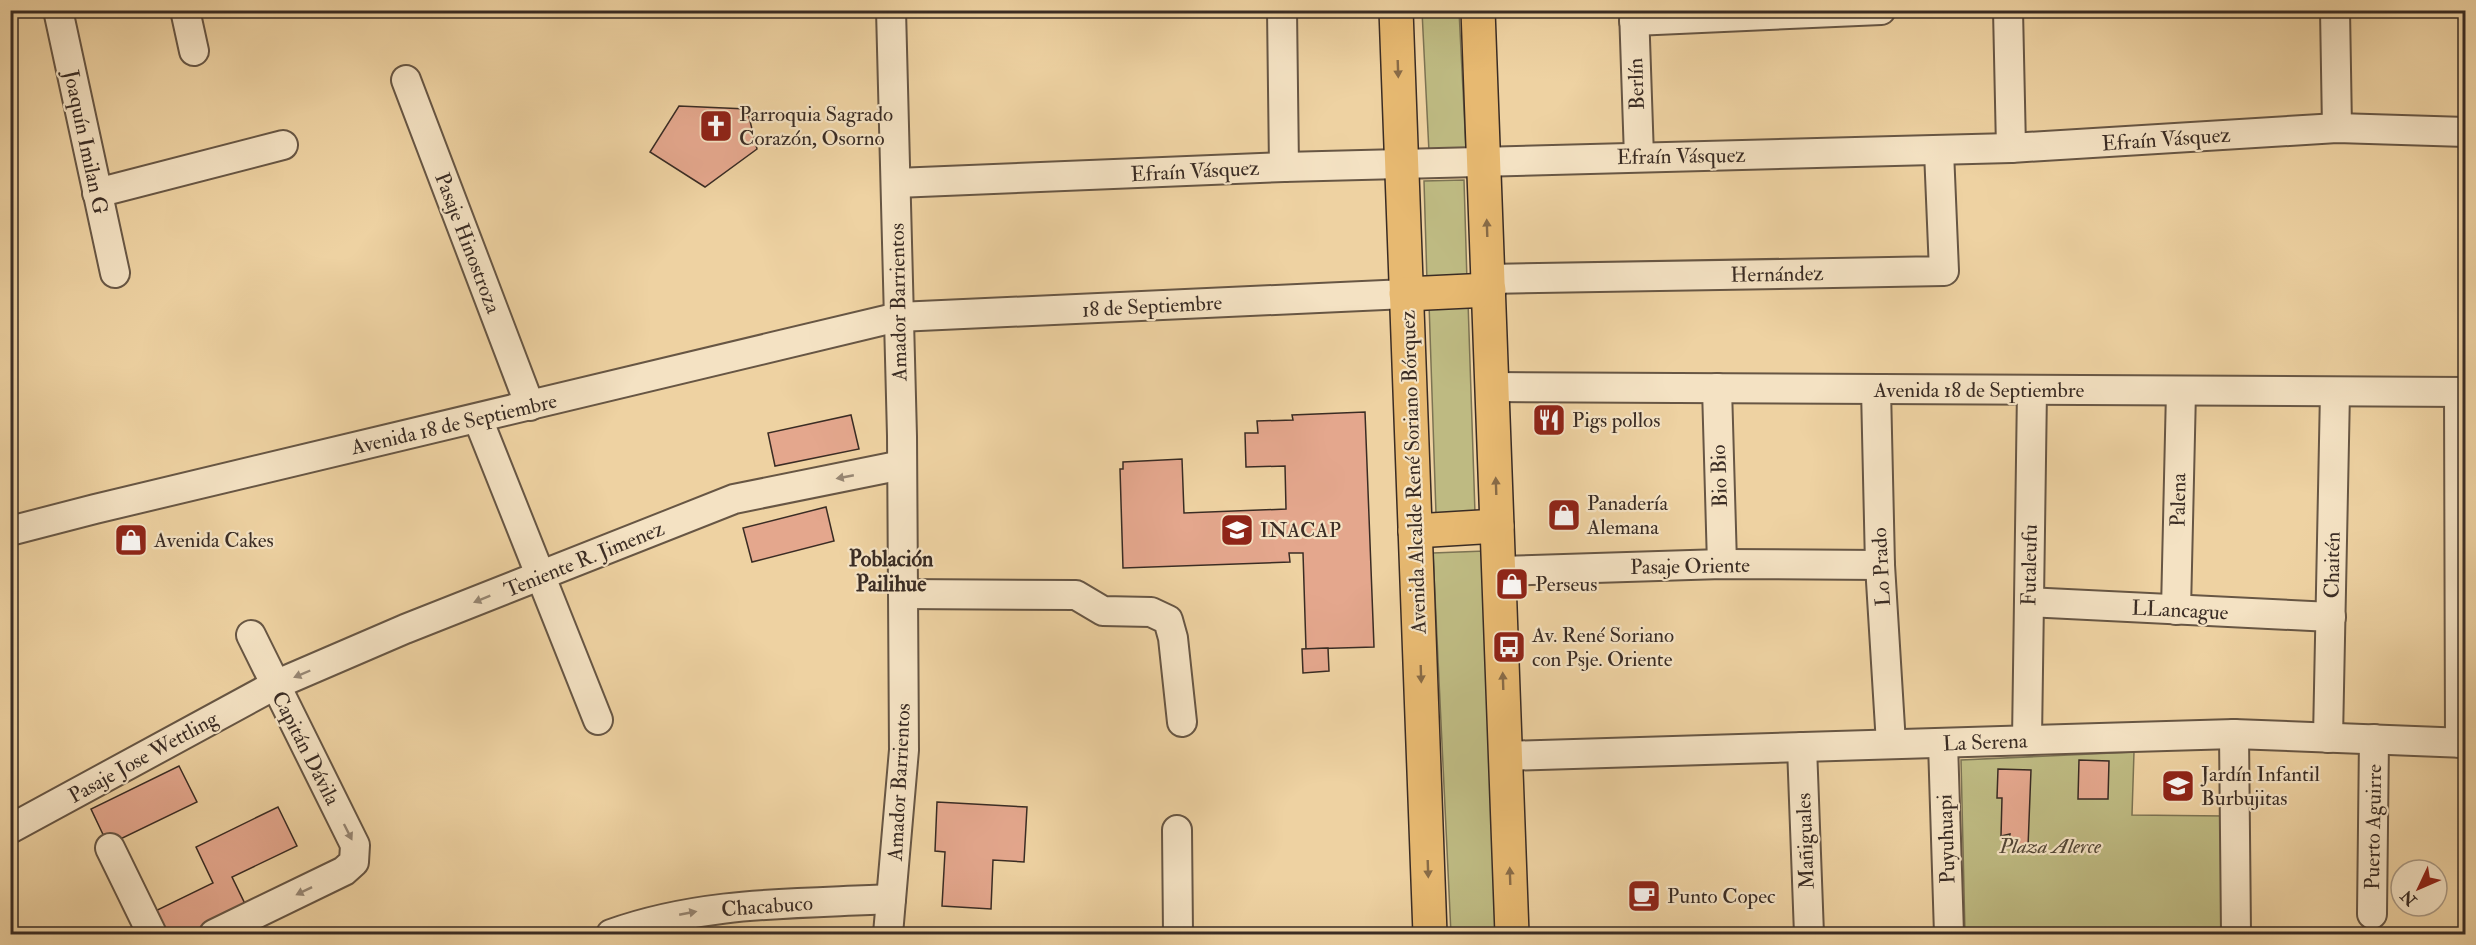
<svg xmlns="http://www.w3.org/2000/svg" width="2476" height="945" font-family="'IM FELL Double Pica',serif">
  <rect width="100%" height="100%" fill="#eed2a2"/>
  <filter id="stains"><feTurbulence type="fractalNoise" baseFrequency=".00333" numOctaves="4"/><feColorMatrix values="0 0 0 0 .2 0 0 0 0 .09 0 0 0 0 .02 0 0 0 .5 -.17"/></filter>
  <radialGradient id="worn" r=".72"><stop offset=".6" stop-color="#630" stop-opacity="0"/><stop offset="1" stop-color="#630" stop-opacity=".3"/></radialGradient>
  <g fill="#beba82" stroke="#7c7353" stroke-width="1.5">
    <polygon points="1422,11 1459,11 1466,150 1429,152"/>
    <polygon points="1464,180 1467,281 1427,282 1424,181"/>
    <polygon points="1468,302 1475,513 1436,514 1429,303"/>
    <polygon points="1485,551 1503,934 1451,934 1433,553"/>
    <polygon points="2134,752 2132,815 2224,816 2221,934 1965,934 1961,760"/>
  </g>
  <g fill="#e4a78d" stroke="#3a2c24" stroke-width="1.5">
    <polygon points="679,106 747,109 757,149 705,187 650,152"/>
    <polygon points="1365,412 1374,647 1306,649 1303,553 1289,553 1290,562 1123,568 1120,469 1123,469 1123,462 1182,459 1184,513 1286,509 1285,466 1246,467 1245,433 1258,433 1257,421 1293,420 1292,415"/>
    <polygon points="851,415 859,449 775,466 768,433"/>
    <polygon points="826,507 834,541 752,562 743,528"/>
    <polygon points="1328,648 1329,671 1303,673 1302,649"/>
    <polygon points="2079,760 2109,761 2108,799 2078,799"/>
    <polygon points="179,766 197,802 108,845 91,809"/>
    <polygon points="1998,769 2031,770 2028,847 2009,846 2010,834 2001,836 2002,798 1997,798"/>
    <polygon points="937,802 1027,807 1024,862 993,860 991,909 942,906 945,852 935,851"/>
    <polygon points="278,807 297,846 232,877 248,910 196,934 156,934 147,915 213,883 196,847"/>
  </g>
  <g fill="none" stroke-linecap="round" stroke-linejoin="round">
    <defs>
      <g id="minor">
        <polyline points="58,10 115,273"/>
        <polyline points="185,10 194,51"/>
        <polyline points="1282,10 1284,167"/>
        <polyline points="1634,10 1639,157"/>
        <polyline points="2008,10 2011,148"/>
        <polyline points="2335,10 2337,128"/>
        <polyline points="1634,21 1881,10"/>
        <polyline points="406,80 530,406"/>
        <polyline points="896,183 1284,167 2011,148 2337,128 2466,132"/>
        <polyline points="97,193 283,145"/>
        <polyline points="1488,279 1944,271 1939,151"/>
        <polyline points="1492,387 2466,392"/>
        <polyline points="1717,388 1722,564"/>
        <polyline points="1876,389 1880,565 1891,744"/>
        <polyline points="2459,392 2460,743"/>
        <polyline points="478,419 598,720"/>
        <polyline points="10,531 95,509 898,317 1406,294"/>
        <polyline points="1499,571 1722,564 1880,565"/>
        <polyline points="904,594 1076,595 1103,611 1151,612 1168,620 1173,638 1182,722"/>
        <polyline points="2029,602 2331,617"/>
        <polyline points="2176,610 2181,391"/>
        <polyline points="2234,734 2236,934"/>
        <polyline points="2328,738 2335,392"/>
        <polyline points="2027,740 2032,390"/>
        <polyline points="1943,743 1949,934"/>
        <polyline points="1802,747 1809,934"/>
        <polyline points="1505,756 2234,734 2466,743"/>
        <polyline points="10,829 275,685 405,629 734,499 902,465"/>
        <polyline points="1177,830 1178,934"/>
        <polyline points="110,848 152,934"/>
        <polyline points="2372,914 2374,739"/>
        <polyline points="214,934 344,871 354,862 355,845 251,635"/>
        <path d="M611 934C703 901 795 904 891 899"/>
        <polyline points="888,934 904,750 902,436 891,10"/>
      </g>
      <g id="major">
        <polyline points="1396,10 1430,934"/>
        <polyline points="1478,10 1512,934"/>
        <polyline points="1406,294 1489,290"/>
        <polyline points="1415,531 1497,526"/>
      </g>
    </defs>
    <use href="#minor" stroke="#675644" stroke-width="32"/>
    <use href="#major" stroke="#3a2c24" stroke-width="36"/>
    <use href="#minor" stroke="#f4e2c3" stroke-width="28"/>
    <use href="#major" stroke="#e7b971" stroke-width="33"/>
  </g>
  <defs><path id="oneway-solid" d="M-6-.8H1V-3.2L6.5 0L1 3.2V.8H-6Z" transform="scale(1.5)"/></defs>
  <g fill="#886b47">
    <use href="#oneway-solid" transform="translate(1398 69) rotate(88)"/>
    <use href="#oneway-solid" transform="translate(1487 228) rotate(-92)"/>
    <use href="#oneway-solid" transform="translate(1496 486) rotate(-92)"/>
    <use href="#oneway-solid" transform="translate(1421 674) rotate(88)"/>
    <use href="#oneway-solid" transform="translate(1503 681) rotate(-92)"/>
    <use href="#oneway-solid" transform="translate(1428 869) rotate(88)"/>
    <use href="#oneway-solid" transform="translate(1510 876) rotate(-92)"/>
  </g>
  <g fill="#978774">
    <use href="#oneway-solid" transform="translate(845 477) rotate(169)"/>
    <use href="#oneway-solid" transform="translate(482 599) rotate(158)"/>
    <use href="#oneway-solid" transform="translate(302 674) rotate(157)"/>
    <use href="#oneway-solid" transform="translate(348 832) rotate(63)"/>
    <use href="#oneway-solid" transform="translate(304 891) rotate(154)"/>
    <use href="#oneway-solid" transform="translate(688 913) rotate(-11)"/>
  </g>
  <defs>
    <symbol id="church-square" viewBox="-11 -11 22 22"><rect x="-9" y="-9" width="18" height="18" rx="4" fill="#8f2418" stroke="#f4e2c3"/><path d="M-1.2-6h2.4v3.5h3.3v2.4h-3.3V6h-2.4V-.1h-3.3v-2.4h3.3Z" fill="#fff"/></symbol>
    <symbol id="restaurant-square" viewBox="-11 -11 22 22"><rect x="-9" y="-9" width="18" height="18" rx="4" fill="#8f2418" stroke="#f4e2c3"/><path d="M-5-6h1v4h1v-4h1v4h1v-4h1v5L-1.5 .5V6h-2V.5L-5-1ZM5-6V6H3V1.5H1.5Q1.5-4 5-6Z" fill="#fff"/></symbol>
    <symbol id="shop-square" viewBox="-11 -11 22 22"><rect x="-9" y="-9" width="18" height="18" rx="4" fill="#8f2418" stroke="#f4e2c3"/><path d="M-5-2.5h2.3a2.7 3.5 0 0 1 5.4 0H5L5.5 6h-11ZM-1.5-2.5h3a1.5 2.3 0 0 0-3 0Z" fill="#fff"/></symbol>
    <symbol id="university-square" viewBox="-11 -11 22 22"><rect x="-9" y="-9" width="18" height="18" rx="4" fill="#8f2418" stroke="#f4e2c3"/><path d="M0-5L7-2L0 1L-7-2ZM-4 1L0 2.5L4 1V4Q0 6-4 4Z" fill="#fff"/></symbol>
    <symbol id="bus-square" viewBox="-11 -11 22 22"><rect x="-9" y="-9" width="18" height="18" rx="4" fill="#8f2418" stroke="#f4e2c3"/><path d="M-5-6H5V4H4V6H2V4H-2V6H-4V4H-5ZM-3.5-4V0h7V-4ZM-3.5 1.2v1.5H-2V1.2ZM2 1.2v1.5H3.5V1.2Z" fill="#fff"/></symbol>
    <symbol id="school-square" viewBox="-11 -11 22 22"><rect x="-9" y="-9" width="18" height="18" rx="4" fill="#8f2418" stroke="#f4e2c3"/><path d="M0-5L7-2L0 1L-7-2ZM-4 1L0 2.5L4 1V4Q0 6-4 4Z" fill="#fff"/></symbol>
    <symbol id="cafe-square" viewBox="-11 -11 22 22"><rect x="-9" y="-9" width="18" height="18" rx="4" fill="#8f2418" stroke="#f4e2c3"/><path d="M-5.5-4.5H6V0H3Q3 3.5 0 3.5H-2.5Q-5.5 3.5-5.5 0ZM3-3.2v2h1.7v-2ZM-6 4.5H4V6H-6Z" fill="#fff"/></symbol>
  </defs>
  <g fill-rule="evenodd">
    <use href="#church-square" x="697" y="107" width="38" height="38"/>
    <use href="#restaurant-square" x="1530" y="401" width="38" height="38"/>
    <use href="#shop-square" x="1545" y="496" width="38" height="38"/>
    <use href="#university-square" x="1218" y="511" width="38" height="38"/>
    <use href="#shop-square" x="112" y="521" width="38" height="38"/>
    <use href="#shop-square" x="1493" y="565" width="38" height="38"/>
    <use href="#bus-square" x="1490" y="628" width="38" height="38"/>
    <use href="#school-square" x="2159" y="767" width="38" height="38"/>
    <use href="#cafe-square" x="1625" y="877" width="38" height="38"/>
  </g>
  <g text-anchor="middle" stroke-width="4.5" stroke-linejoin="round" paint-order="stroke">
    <g font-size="21" fill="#3a2c24" stroke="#f4e2c3">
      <text transform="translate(1636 84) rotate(-92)" y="7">Berlín</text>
      <text transform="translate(2166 139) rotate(-4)" y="7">Efraín Vásquez</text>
      <text transform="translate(86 142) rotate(78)" y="7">Joaquín Imilan G</text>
      <text transform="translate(1681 156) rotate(-1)" y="7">Efraín Vásquez</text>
      <text transform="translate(1195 171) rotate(-3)" y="7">Efraín Vásquez</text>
      <text transform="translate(468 243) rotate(69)" y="7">Pasaje Hinostroza</text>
      <text transform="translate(1777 274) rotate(-1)" y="7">Hernández</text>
      <text transform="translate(898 302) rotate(-91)" y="7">Amador Barrientos</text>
      <text transform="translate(1152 306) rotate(-3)" y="7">18 de Septiembre</text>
      <text x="1979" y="397">Avenida 18 de Septiembre</text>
      <text transform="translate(454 424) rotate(-13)" y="7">Avenida 18 de Septiembre</text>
      <text transform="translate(1413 472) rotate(-92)" y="7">Avenida Alcalde René Soriano Bórquez</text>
      <text transform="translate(1719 476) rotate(-92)" y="7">Bio Bio</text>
      <text transform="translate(2178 500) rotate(-89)" y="7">Palena</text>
      <text transform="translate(584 559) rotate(-22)" y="7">Teniente R. Jimenez</text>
      <text transform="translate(2029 565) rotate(-89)" y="7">Futaleufu</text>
      <text transform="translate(2332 565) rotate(-89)" y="7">Chaitén</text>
      <text transform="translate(1690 566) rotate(-1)" y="7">Pasaje Oriente</text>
      <text transform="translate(1881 567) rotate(-93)" y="7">Lo Prado</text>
      <text transform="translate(2180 610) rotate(3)" y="7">LLancague</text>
      <text transform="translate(1985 742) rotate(-2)" y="7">La Serena</text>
      <text transform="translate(306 748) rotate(63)" y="7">Capitán Dávila</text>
      <text transform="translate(143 757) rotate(-29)" y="7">Pasaje Jose Wettling</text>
      <text transform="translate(899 782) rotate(-87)" y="7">Amador Barrientos</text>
      <text transform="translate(2373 827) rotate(-89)" y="7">Puerto Aguirre</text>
      <text transform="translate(1946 839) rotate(-92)" y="7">Puyuhuapi</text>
      <text transform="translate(1805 841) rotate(-92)" y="7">Mañiguales</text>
      <text transform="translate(767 906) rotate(-4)" y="7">Chacabuco</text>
    </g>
    <g font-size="21" fill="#3a2c24" stroke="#f4e2c3" text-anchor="start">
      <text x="739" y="121">Parroquia Sagrado<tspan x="739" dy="24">Corazón, Osorno</tspan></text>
      <text x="1572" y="427">Pigs pollos</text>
      <text x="1587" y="510">Panadería<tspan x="1587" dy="24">Alemana</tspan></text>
      <text x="1260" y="537">INACAP</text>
      <text x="154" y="547">Avenida Cakes</text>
      <text x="1535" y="591">Perseus</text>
      <text x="1532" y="642">Av. René Soriano<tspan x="1532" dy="24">con Psje. Oriente</tspan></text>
      <text x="2201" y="781">Jardín Infantil<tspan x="2201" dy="24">Burbujitas</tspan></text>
      <text x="1667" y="903">Punto Copec</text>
    </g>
    <g font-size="21" font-style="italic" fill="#544837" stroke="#f4e2c3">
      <text x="2050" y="853">Plaza Alerce</text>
    </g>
    <g font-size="22" font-weight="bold" fill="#3a2c24" stroke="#f4e2c3">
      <text x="891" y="566">Población<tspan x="891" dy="25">Pailihue</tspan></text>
    </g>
  </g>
  <rect width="2476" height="945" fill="none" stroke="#eed2a2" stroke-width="36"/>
  <rect x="12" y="12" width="2452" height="921" fill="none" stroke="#3a2c24" stroke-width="3"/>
  <rect x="18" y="18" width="2440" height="909" fill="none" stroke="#3a2c24" stroke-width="1.5"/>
  <g transform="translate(2419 888) rotate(226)"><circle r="28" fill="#f4e2c3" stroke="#aa9983" stroke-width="1.5"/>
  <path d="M0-4.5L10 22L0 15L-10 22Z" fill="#8f2418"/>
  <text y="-9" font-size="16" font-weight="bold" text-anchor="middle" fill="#3a2c24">N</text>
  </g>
  <rect width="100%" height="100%" filter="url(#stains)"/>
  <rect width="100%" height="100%" fill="url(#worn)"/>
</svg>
